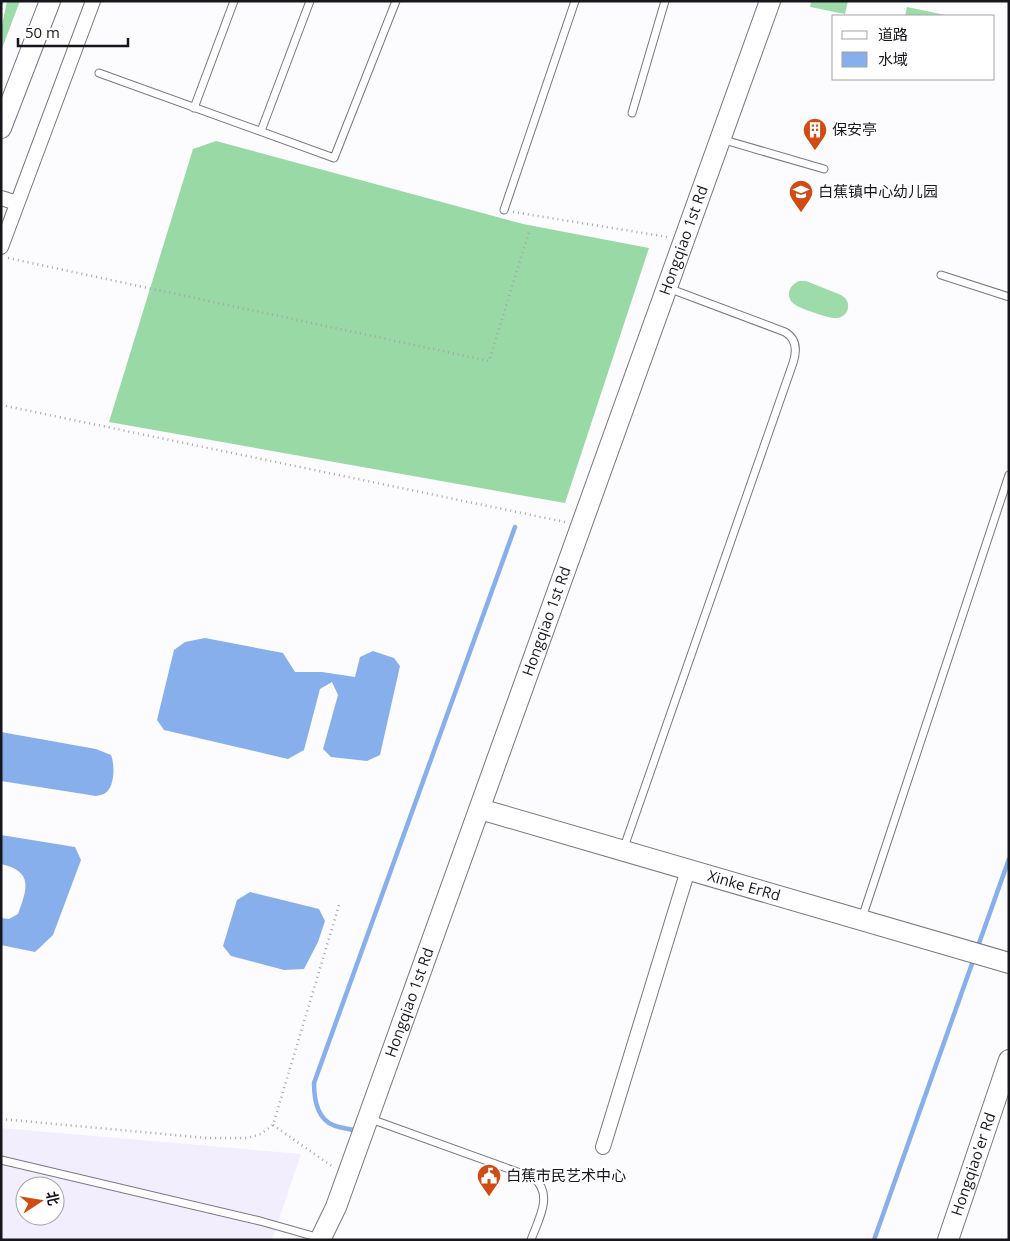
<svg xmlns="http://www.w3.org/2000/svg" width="1010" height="1241" font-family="'Open Sans','Noto Sans SC',sans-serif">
  <rect width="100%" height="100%" fill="#fcfbfe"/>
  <path fill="#f2eefe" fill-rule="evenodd" d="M1 1128 301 1154 272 1240H1ZM25 1186H55V1216H25Z"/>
  <g fill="#9edbaa">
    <polygon points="7,1 20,1 1,51 1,30"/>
    <polygon points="811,1 848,1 845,14 810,7"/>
    <polygon points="907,7 950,16 905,16"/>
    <path d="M799 281H806L841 295C846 298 849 302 848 308 847 315 840 319 833 318 826 317 797 308 793 303 785 295 790 285 799 281Z"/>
  </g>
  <polygon fill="#98d9a5" points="216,141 523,224 649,248 565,503 109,422 193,149"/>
  <g fill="#87afec">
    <polygon points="205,638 283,653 295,672 322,672 355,677 360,657 373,651 394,658 400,666 380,755 367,761 331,757 323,749 338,695 332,682 320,689 304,750 288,759 164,730 157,720 174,650 185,642"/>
    <path d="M1 732 96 749 111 755C115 765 115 788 104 794 102 795 99 795 96 796L1 781Z"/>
    <path d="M1 835 75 847 81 860 53 935 35 952 1 945V918L9 919 18 914C27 890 34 871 1 864Z"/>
    <polygon points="250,892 319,909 325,921 318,942 304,969 284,970 231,956 223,946 237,900"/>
  </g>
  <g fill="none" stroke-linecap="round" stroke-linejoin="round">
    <g stroke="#87afec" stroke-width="4.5">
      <polyline points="977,949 1009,859"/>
      <path d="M353 1130C347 1128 339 1128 333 1125 316 1118 314 1098 314 1083L515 527"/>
      <polyline points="874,1240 974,958"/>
    </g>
    <defs>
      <g id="lane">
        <polyline points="99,73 334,158 396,1"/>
        <polyline points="194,108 234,1"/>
        <polyline points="632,113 665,1"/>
        <polyline points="261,131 310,1"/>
        <polyline points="721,139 824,169"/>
        <polyline points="504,210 575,1"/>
        <polyline points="941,275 1009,297"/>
        <path d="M623 850 793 363C797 351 797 339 785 332L668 288"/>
        <polyline points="862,918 1009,475"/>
        <path d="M368 1118 534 1178C554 1195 538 1220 531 1240"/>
        <polyline points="1,1160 260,1221 320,1238"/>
      </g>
      <g id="street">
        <polyline points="1,198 17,203"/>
        <polyline points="1,247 93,1"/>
        <polyline points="603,1147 688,870"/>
      </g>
      <g id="secondary">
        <polyline points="1,128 50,1"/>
        <path id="s1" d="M480 809 1009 963"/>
        <path id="s2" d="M320 1240 336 1207 770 1"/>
        <path id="s3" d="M948 1240 1009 1060"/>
      </g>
    </defs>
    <use href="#lane" stroke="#7a7686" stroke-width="9"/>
    <use href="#street" stroke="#7a7686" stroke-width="16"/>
    <use href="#secondary" stroke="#7a7686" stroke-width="22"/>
    <g stroke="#a6a4a9" stroke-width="2.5" stroke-dasharray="1 4" stroke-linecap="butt">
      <polyline points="1,9 3,1"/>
      <polyline points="513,212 668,237"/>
      <polyline points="8,258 489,361 529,232"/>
      <polyline points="1,405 565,522"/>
      <polyline points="1,1119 207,1138 247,1138 261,1134 273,1125 339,905"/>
      <polyline points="273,1125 333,1167"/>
    </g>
    <use href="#lane" stroke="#fff" stroke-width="7"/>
    <use href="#street" stroke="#fff" stroke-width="14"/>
    <use href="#secondary" stroke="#fff" stroke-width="20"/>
  </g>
  <defs>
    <symbol id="building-pin" viewBox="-11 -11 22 30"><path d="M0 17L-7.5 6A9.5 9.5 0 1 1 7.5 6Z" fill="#d14b15" stroke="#fff"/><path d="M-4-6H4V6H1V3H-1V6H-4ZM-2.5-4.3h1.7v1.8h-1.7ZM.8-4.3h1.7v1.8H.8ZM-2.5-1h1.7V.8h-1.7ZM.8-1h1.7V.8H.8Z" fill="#fff"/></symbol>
    <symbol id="school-pin" viewBox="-11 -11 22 30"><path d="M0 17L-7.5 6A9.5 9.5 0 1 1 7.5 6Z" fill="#d14b15" stroke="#fff"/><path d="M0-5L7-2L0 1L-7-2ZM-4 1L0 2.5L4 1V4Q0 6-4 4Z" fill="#fff"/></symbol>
    <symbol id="civic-pin" viewBox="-11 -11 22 30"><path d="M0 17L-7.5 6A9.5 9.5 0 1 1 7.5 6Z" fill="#d14b15" stroke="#fff"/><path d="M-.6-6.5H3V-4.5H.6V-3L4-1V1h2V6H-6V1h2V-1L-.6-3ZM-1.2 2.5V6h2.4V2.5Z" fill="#fff"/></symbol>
  </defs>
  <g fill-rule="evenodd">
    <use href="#building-pin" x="801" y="116" width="28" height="38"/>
    <use href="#school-pin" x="787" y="178" width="28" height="38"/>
    <use href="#civic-pin" x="475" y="1162" width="28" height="38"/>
  </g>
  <g text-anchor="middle" stroke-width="4" stroke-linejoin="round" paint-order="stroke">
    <g font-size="15" fill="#18161d" stroke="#fff" text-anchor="start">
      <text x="832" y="135">保安亭</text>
      <text x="818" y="197">白蕉镇中心幼儿园</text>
      <text x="506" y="1181">白蕉市民艺术中心</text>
    </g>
    <g font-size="15" fill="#18161d" stroke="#fff">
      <text dy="5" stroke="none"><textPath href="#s2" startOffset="1064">Hongqiao 1st Rd</textPath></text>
      <text dy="5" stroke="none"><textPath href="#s2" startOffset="659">Hongqiao 1st Rd</textPath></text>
      <text dy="5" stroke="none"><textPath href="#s1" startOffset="275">Xinke ErRd</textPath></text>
      <text dy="5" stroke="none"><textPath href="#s2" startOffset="254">Hongqiao 1st Rd</textPath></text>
      <text dy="5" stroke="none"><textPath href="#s3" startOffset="80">Hongqiao'er Rd</textPath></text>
    </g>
  </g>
  <rect width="1010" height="1241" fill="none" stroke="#18161d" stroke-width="5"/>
  <rect x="832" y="15" width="162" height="65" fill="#ffffff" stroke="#a3a2a5"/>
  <rect x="842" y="31" width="25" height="8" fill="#ffffff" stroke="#a3a2a5"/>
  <text x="878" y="40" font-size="15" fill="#18161d">道路</text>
  <rect x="842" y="52" width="25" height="15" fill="#87afec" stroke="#a3a2a5"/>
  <text x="878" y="65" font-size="15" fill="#18161d">水域</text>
  <g transform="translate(40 1201) rotate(78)"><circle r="24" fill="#ffffff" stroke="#a3a2a5"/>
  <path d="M0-4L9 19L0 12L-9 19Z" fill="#d14b15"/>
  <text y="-8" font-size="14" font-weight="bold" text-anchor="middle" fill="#18161d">北</text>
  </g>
  <path d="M18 38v8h110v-8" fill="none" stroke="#18161d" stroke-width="2.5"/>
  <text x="25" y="38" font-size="15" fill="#18161d" stroke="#ffffff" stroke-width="4" paint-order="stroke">50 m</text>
</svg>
